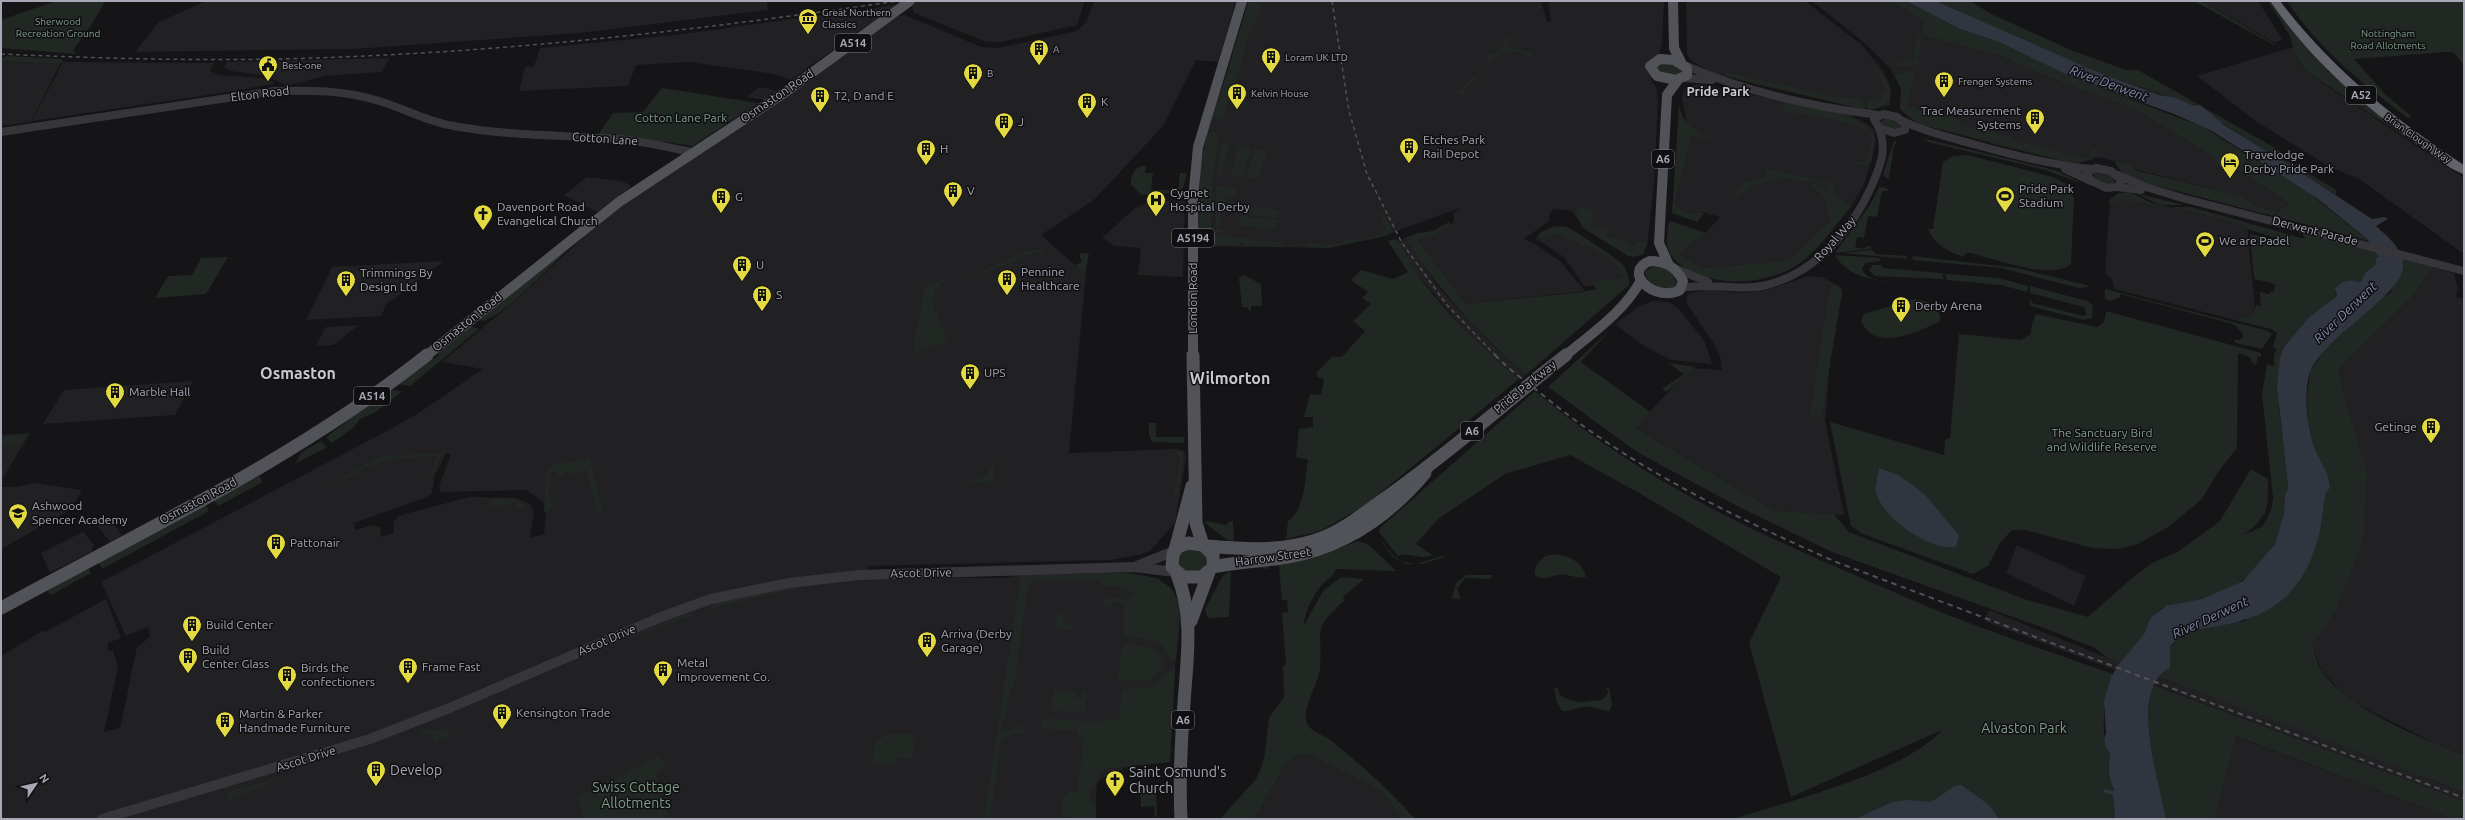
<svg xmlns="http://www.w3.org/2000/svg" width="2465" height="820" font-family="Ubuntu,sans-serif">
  <rect width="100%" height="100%" fill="#151416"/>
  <g fill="#212022" fill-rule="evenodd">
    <polygon points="206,1 767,1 768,10 580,33 354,49 135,52 159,22"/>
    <polygon points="917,1 1085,1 1077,25 1001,42 986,42 914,13 912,7"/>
    <path d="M1094 1H1236L1218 62 1196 60 1163 126 1095 199 1041 235 1086 275 1069 453 1177 449 1184 451 1186 457 1175 523 1150 551 1139 555 1109 560 868 566 869 577 1001 578 1021 575 1127 573 1158 578 1173 591 1179 602 1170 762 1130 766 1103 778 1097 783 1095 819H670L577 797 583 819H1V656L44 630 45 632 106 599 121 638 108 643V651L113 650 118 667 104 732 120 728 137 647 150 637 148 627 126 636 101 582 383 433 417 414 483 369 442 362 525 292 610 212 898 16 905 15 981 47 999 48 1077 31 1086 22ZM446 453 451 454 439 486 441 492 527 490 547 505 544 534 530 538 534 512 530 504 516 498 469 497 398 516 393 523 394 533 381 537 380 527 372 525 355 530 354 523 427 497 432 493 435 475Z"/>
    <polygon points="1250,1 1541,1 1547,22 1551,22 1548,1 1664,1 1662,44 1651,80 1657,89 1658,102 1654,183 1647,246 1632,253 1577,218 1572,211 1554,209 1549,215 1549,221 1524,239 1535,244 1560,261 1585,291 1466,304 1418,240 1434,235 1453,223 1454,213 1459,208 1378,238 1328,248 1197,246 1201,162 1208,130"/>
    <polygon points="1686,1 1805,1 1861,44 1883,71 1891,90 1890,105 1869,109 1754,84 1708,71 1691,60 1687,54"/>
    <polygon points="1812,1 1891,1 1924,21 1921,35 1996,54 2043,75 2138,111 2213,156 2225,168 2239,171 2289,203 2279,211 2259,207 2239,195 2134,169 2133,165 2098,157 2079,163 2064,161 1997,145 1911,119 1900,109 1901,89 1889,67 1867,45"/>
    <polygon points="2202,1 2258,1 2282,39 2275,43"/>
    <polygon points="896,5 791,80 774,74 689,62 636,65 628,86 519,91 525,67 534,66 540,48 675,35"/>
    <polygon points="2293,47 2295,55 2303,68 2311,75 2464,178 2464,254 2359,179 2330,167 2257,122 2197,76"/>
    <polygon points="390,58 382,72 325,76 286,86 267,76 231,71 224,67 227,62"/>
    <polygon points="1,61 60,64 31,122 1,126"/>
    <polygon points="63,62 214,63 210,71 220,75 262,78 274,82 273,84 228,92 32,121"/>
    <polygon points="1700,84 1846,114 1864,122 1875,130 1873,153 1865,182 1851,207 1834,193 1812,189 1822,196 1828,203 1830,221 1815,233 1795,255 1785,261 1704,268 1679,254 1705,233 1720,217 1702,212 1697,214 1684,212 1675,203 1690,144 1682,97 1686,87"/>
    <polygon points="759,87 780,91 766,100 746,97"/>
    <polygon points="587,177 621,181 630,185 630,188 597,212 564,195"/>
    <polygon points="2117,194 2247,226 2255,305 2252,316 2235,320 2114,289 2112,279 2105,273 2110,200"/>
    <polygon points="1164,201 1185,201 1183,277 1138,275 1141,248 1115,246 1102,238 1135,208 1147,203"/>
    <polygon points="1554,226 1567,227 1615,258 1622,267 1625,280 1585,287 1564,257 1535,238"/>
    <polygon points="1405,238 1438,287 1455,306 1491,344 1526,375 1521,380 1473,340 1414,270 1397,241"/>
    <polygon points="444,261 391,301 388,301 381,316 306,320 332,267"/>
    <polygon points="2433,267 2454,273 2458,289 2456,297 2464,299 2464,755 2432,742 2349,700 2322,671 2312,645 2334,614 2345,400 2339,369 2414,295"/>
    <polygon points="1808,276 1822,277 1841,287 1842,292 1830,362 1825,420 1844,515 1775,511 1635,427 1691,368 1722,370 1720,356 1714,344 1687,304 1686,298 1690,293 1708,290 1739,293 1768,290"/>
    <polygon points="1654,301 1669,302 1679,309 1705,342 1712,364 1671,360 1644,346 1615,324 1641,305"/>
    <polygon points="359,325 333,345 316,346 326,327"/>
    <polygon points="193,381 175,415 43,424 64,390"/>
    <polygon points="30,433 1,481 1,435"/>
    <polygon points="35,483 82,490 70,510 1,549 1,487 16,487"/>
    <polygon points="109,518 122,535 110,542 97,525"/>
    <polygon points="83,532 94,545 91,552 50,573 41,553"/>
    <polygon points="2017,545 2086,576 2074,606 2006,573"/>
    <polygon points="1989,610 2120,663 2426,775 2426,778 2464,792 2464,801 1984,621"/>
    <polygon points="2235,736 2453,819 2215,819"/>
    <polygon points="1302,754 1311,756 1383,792 1401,819 1253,819 1259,812 1285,765 1288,761"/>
  </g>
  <g fill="#212824">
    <path d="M56 1H105C96 20 83 36 73 51L77 54 1 48V20Z"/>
    <path d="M1891 1H1906L1960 29 1999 42 2065 74 2203 127 2309 193 2369 241 2146 183C2136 179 2118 174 2115 161L2133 165 2134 170 2239 195 2259 207 2279 211 2289 203 2239 171 2219 166 2213 156 2138 111 2043 75 1996 54 1921 35 1924 21Z"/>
    <polygon points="1936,1 1971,1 1989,13 2071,50 2126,70 2138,70 2277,149 2285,155 2288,161 2336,190 2336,195 2195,106 2100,73"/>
    <polygon points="2194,1 2202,1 2276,45 2274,45"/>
    <polygon points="2268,1 2271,1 2303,43 2329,70 2326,72 2330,72 2464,173 2464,176 2306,71 2295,55 2290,36"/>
    <path d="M2287 1H2464V65L2454 53 2445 52 2354 59 2385 94 2412 117 2408 118C2362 83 2320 51 2287 1Z"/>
    <polygon points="1248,2 1262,4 1256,22 1253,22 1232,93 1229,94 1223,120 1212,118 1228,71 1232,71 1228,69"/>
    <polygon points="1918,36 1922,37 1919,53 1920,56 1917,60 1920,61 1920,64 1898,67 1895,64 1913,59"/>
    <polygon points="1508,38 1527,42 1510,40 1507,47 1535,54 1529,57 1516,51 1506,53 1503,51 1483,67 1487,69 1481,69 1475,77 1479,79 1476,82 1472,81 1463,92 1466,95 1456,94 1488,61 1487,53 1493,54 1505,44 1505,39"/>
    <polygon points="7,56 62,59 63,62 60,64 1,61 1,58"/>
    <polygon points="1659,63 1679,66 1682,72 1678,76 1659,73 1656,66"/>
    <path d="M1871 65C1894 79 1901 107 1868 110V100L1881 101V94L1886 93 1882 79Z"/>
    <polygon points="1914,70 1917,73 1915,72 1907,106 1960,119 1960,124 2013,137 2013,139 2090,159 2093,156 2091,155 2092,149 2098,150 2093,159 2079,163 2064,161 1919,124 1900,109 1901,89 1895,76 1897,74"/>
    <polygon points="1726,72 1813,92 1814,94 1862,99 1865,110 1725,76"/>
    <polygon points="662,88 758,103 693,146 621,136 598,135 613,113 643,112"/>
    <path d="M1785 102C1813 108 1863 111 1876 140L1871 162 1864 165 1854 163 1858 161 1865 163C1868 159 1869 153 1870 148 1871 144 1873 138 1870 133 1863 122 1797 114 1782 111Z"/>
    <path d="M1679 105C1683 125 1698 134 1716 140L1692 136 1675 203C1684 215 1691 213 1704 213L1697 222 1672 213Z"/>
    <path d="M1887 117 1896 120 1901 125 1900 128C1892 130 1883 129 1880 122Z"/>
    <polygon points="1208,132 1219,133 1212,184 1211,234 1283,243 1282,247 1244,246 1244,242 1240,242 1240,246 1197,246 1201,162"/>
    <polygon points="1922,138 2055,170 2083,184 2045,170 1928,142"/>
    <polygon points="1894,141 1897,142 1894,146 1889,179 1885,177 1883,174"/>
    <polygon points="1222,142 1230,143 1220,177 1217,177"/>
    <polygon points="1239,147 1251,149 1242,177 1230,176"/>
    <polygon points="1255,149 1267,151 1258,179 1246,178"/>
    <path d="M1968 155 2053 177 2066 184 2074 198 2071 264C2052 281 1995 259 1971 253H1965L1964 257C1949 252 1934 245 1928 229H1933L1943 162 1953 156Z"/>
    <path d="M1141 166H1146L1145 173H1153L1151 190H1178L1180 173H1187L1183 188 1175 193 1141 195 1131 184C1131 176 1133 170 1141 166Z"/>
    <path d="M1767 169 1834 184V193L1851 207C1831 230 1815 257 1787 271 1769 279 1746 283 1727 281 1704 279 1664 266 1667 238 1668 232 1667 224 1671 221L1705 233 1679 254 1704 268 1784 261 1795 255 1815 233 1830 221C1826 204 1830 199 1812 189L1811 186 1814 183 1827 189 1829 187 1818 183 1785 178 1756 184 1737 197 1733 195 1745 182 1764 177Z"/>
    <path d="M2097 172 2110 174 2115 182C2108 188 2101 183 2094 178V174Z"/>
    <polygon points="1216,185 1238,188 1235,198 1227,197 1217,229 1227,231 1227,233 1216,232"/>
    <polygon points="1879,187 1887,188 1888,191 1882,191 1877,217 1868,216 1864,238 1857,237 1855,247 1864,249 1867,246 1872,247 1871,249 1835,253 1870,205"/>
    <polygon points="2130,192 2155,205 2155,206 2122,199 2114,203 2108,201 2119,193"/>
    <polygon points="2136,193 2183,205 2160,205"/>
    <polygon points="1244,206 1280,210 1278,218 1242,214"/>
    <polygon points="1581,207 1593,211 1591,227 1609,227 1605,230 1608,231 1607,237 1627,240 1626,245 1635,246 1636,241 1648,242 1643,254 1634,257 1628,256 1583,228 1575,212"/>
    <polygon points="2171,207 2191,207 2305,239 2301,232 2377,252 2379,258 2376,258 2375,265 2368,271 2361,282 2354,281 2335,292 2337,296 2309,317 2284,347 2280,358 2279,408 2288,488 2285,495 2284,513 2275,544 2247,577 2231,588 2202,599 2162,608 2151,617 2144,634 2120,663 2106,657 2095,648 2044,628 1832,552 1737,506 1637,452 1548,387 1612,328 1581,362 1650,412 1636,428 1775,511 1834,514 1849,532 2024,599 2088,617 2132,578 2154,562 2179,551 2220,521 2251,469 2268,479 2268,500 2265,513 2256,525 2244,535 2263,526 2271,510 2273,498 2262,394 2267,364 2274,366 2274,355 2277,349 2273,347 2277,333 2271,329 2235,320 2252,316 2256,305 2261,306 2260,292 2269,294 2270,292 2274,292 2275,284 2254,279 2250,234 2282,240 2247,229 2247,226"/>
    <polygon points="1378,213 1382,213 1392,231 1388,235 1328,248 1306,247 1305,243 1331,245 1344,243 1344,240 1360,240 1382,234 1381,231 1386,229"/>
    <polygon points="1240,216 1277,220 1275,230 1238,225"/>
    <path d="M1449 222 1451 225 1434 235 1418 240 1466 304 1582 292 1596 289 1592 282 1624 278C1617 258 1601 255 1585 245L1582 246 1580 244 1582 242 1580 241 1576 243C1556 232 1564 231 1541 238L1537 236C1545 228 1555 225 1565 227 1573 228 1617 259 1623 265 1627 271 1630 279 1629 285L1526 375C1479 334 1439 291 1405 238L1418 233 1433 231Z"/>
    <path d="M1396 239C1404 248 1408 261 1415 271 1444 312 1480 347 1519 379L1363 507 1320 531 1286 539 1288 521C1305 510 1305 478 1308 460L1296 457 1299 429 1313 427V417H1304L1310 394 1321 395 1324 379 1317 377V372L1332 357H1342L1365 331 1353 321 1371 304 1362 298 1368 292 1351 280 1361 270 1393 279 1408 272 1388 241Z"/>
    <path d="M570 247C555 262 499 321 482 321L478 319Z"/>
    <polygon points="1040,249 1046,253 1042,254 1039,251 1014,260 1015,262 968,278 1024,252"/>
    <polygon points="1872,250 1876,254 1906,256 1907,259 1842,253"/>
    <polygon points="1085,253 1089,254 1085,275 1075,265 1082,262 1079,254"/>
    <path d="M1835 255 1880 258V261L1865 263 1862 269C1868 282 1884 280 1895 283 1872 280 1848 277 1835 255Z"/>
    <polygon points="1912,256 2017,268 2087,285 2088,287 2079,288 2001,268 1913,260"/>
    <polygon points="228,257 206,294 155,298 168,276 192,275 201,258"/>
    <path d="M2402 258 2433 267 2414 295 2339 369 2345 400 2367 472 2363 542 2334 614 2312 645C2315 653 2317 664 2322 671 2345 708 2424 739 2464 755V792L2159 677 2162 672 2170 666V647L2182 636 2195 629 2245 621 2314 550 2326 493 2330 488V483L2315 449 2308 422 2307 395 2310 372 2324 350 2358 317 2391 292 2402 267Z"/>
    <polygon points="1658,265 1671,271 1677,283 1676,287 1662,290 1648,281 1645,273 1646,270"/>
    <polygon points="1873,265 1881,265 1882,268 1942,273 1944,279 1875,276 1869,270"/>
    <path d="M1058 270 1067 278H1057L1056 287 1037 289 1030 279C1038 282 1043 285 1052 278L1053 271Z"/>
    <polygon points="1945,274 1999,278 2028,286 2027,292 2001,285 1947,280"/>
    <polygon points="1243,275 1261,284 1262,306 1251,306 1251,312 1247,307 1242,307 1239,278"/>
    <polygon points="945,279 946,280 934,291 934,299 931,300 948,341 912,354 925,286"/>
    <polygon points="1837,285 1842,292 1821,418 1810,415 1830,286"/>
    <polygon points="2030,286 2087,301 2093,305 2092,318 2084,320 2030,306 2030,299 2032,303 2084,316 2086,314 2084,307 2030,293"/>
    <polygon points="2105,289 2268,331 2272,334 2262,349 2235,343 2234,340 2240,340 2243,338 2243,333 2233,324 2120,294 2120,297 2110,301 2105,298"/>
    <path d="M1915 299C1925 300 1936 304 1940 315V321C1918 332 1874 353 1861 321L1864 314Z"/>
    <polygon points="2106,311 2261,353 2261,357 2258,356 2256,365 2252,363 2250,357 2238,353 2237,448 2221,468 2201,500 2168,527 2138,544 2118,549 2092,548 2026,530 2012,530 2000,543 1988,566 1973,574 1863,534 1851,526 1830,422 1944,455 1945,440 1950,438 1959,334 2021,340 2031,334 2032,324 2036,314 2097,327 2104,322"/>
    <polygon points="470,326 479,329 410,386 396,384 431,357 433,359 438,356 439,351"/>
    <polygon points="1668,363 1695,367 1666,392 1662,389 1684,374"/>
    <polygon points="389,390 403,391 374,413 360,419 354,427 332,443 326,437"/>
    <path d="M1535 391C1628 469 1723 518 1834 566 1865 579 1895 593 1926 606 1987 631 2050 652 2113 674 2104 694 2099 735 2110 753 2108 765 2108 782 2115 791L2105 789 2113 795 2115 819H1733C1790 801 1903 773 1942 730L1791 797 1749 643 1781 577 1639 493 1570 455 1505 474 1438 519 1416 544 1432 555C1420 561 1409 551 1398 556L1379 532 1381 527Z"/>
    <polygon points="1149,423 1156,423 1156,437 1184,437 1184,443 1152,442 1149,434"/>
    <polygon points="26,435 20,445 1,446 1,437"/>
    <polygon points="321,441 327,447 295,464 302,452"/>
    <polygon points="1179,451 1182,453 1183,461 1178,495 1174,498 1180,457 1176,452"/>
    <polygon points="438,453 441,455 433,474 427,478 424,478 431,474 437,456 392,459 359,470 359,473 333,483 333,486 319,490 379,457"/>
    <polygon points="590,458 602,510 596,512 587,469 569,475 568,471 564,472 564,476 558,476 557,471 550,473 549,494 552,507 544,513 546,475 552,465"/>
    <polygon points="996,458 993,483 968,482 987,474"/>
    <polygon points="259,476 263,482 218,506 213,499"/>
    <polygon points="495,499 516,499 526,507 515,508 517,503 514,501 511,503 490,507 489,502"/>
    <polygon points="205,504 209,511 102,569 98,562"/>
    <polygon points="1205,521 1227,525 1228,522 1233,521 1234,541 1227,540 1206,524"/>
    <polygon points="1378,537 1393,555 1403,562 1416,564 1442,556 1487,568 1445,557 1422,564 1406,564 1393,557"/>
    <path d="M1358 541 1369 545 1396 571 1336 569C1334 576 1329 578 1324 583 1315 591 1304 613 1304 625L1323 591 1341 577 1364 579 1343 597 1344 601C1311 630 1323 630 1320 668 1318 685 1301 710 1307 723 1311 733 1326 735 1333 742 1363 767 1390 790 1415 819H1401L1383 792 1311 756 1302 754 1288 761 1285 765 1259 812 1253 819H1220L1256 779 1260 770 1264 759 1269 718 1284 697 1283 666 1286 665 1282 613 1288 612 1287 600H1282L1279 566H1269V569L1248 567 1316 557Z"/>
    <polygon points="1189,549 1200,550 1207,558 1204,569 1191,574 1177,566 1179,554"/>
    <path d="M1549 555C1565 553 1582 560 1586 577 1579 579 1573 576 1566 575 1558 573 1552 578 1545 578 1541 579 1537 577 1535 574 1534 564 1541 558 1549 555Z"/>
    <polygon points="87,566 91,573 51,595 47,591 50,586"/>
    <polygon points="1228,572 1231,572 1229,617 1209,618 1206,614 1205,609 1222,577"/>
    <path d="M1127 573C1192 579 1180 610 1176 661L1169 659C1166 638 1142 638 1126 637L1123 634 1125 603 1113 602 1112 607H1104L1103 600 1115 597 1128 600 1133 594C1124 584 1112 587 1100 586L1101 579 1087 581H1031L1027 591 1014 688H1011L1005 719 1002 721V730C1010 731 1016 725 1024 727V733L1010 735 1001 740 990 819H984L1021 575Z"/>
    <polygon points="1466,575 1492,575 1491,579 1465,578 1457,589 1461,599 1452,598 1456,583"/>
    <path d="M865 579 867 580C813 582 759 596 707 610L715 602 726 599 837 580Z"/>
    <polygon points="684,613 694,615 645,632 567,663"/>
    <polygon points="1057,614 1063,614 1063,624 1072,625 1071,630 1055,629"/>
    <path d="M1125 644C1143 645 1166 645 1161 670L1150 680 1120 681 1118 678 1121 649 1125 647Z"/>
    <polygon points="1175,668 1170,762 1104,769 1090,790 1091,803 1096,807 1096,819 1072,819 1071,816 1064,818 1061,808 1064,796 1070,791 1077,792 1084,738 1077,737 1078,730 1040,729 1042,719 1049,720 1049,717 1053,717 1053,720 1100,721 1120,719 1121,689 1151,687 1169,671"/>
    <path d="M2153 685 2464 801V819H2453L2236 736 2215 819H2166C2164 806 2159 793 2156 780 2150 755 2144 710 2153 685Z"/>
    <path d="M1554 688H1558L1559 694C1575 706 1587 701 1602 700L1608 693 1607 688H1609L1612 704 1610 711C1601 711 1593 706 1584 707 1576 708 1571 711 1562 711L1557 702Z"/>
    <polygon points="1054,690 1078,692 1075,698 1083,698 1081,692 1087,692 1085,712 1051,711"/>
    <polygon points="448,729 449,736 434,742 432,732 423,736 422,730"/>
    <polygon points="887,734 911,734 914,742 912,759 896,758 894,764 874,764 872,762 875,743"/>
    <polygon points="660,755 665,768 655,773 670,819 583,819 577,797"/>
    <polygon points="277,778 277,780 229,801 228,792"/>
    <polygon points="1156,786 1157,814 1155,819 1154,806 1141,807 1140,787"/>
  </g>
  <g fill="#30353f">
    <path d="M1906 1H1936L2100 73 2160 95 2176 98 2194 106 2200 105 2224 125 2291 166 2372 219 2384 217 2388 219 2376 226C2387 236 2401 247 2403 262 2408 297 2316 336 2308 380 2304 403 2308 428 2315 449 2320 462 2330 474 2330 488L2326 493C2323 506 2322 523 2319 535 2304 591 2275 617 2218 626 2200 629 2182 631 2170 647V668C2127 688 2160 784 2166 819H2115L2113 795 2104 792V789L2115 791C2108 781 2108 765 2110 753 2106 747 2102 741 2106 734L2104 701 2111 677 2119 664 2144 634 2151 617 2166 606 2202 599 2243 581 2275 544 2284 513 2285 495 2288 488 2277 386 2280 358 2284 347 2309 317 2337 296 2335 289C2343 279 2349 280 2361 282L2365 273 2375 265 2376 258 2379 257 2367 239 2318 199 2212 131 2174 114 2065 74 1999 42 1960 29Z"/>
    <path d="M1879 468 1898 475 1914 486 1926 496 1959 535 1956 547C1930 551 1884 519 1876 493 1875 487 1878 475 1879 468Z"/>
    <polygon points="1961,785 1989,805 1999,819 1856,819 1892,802 1908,800 1931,802 1955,786"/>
  </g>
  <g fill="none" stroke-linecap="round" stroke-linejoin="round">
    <g stroke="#36353a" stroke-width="8">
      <path d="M1684 65C1744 91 1813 107 1878 115"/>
      <polyline points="1682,78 1712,80"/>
      <polygon points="1883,114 1897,117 1906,125 1905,130 1894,133 1879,128 1874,119"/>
      <path d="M1903 121C1925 132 1949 137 1973 144 2012 155 2051 165 2092 169"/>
      <path d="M1 132 274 91C310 90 344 90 379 101 406 109 430 123 459 127 512 136 565 135 619 139 643 141 669 148 693 152"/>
      <polygon points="2096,168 2111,171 2122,181 2117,187 2106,188 2090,180 2087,172"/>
      <polyline points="2065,169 2091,181"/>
      <polyline points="2118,175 2143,186 2182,198 2464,271"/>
      <polyline points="2117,187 2141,190"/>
      <polyline points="1674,268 1708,282"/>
      <path d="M1682 288C1710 282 1739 292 1767 285 1817 272 1853 229 1873 183 1881 163 1887 150 1879 128"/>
    </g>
    <g stroke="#36353a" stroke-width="10">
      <polyline points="1137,566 1174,551"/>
      <polyline points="102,819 370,739 452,707 661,617 711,599 789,583 859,575 1134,567 1175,572"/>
    </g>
    <g stroke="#525259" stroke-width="10">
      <polyline points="1673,1 1674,48 1681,62"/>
      <polygon points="1660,59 1674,60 1687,68 1687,75 1676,80 1657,76 1650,66"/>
      <path d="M1650 261C1666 261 1676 267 1683 281L1680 290C1655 303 1621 272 1650 261Z"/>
      <polyline points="1668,263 1659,243 1667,95 1678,80"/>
      <polyline points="426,356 619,202 787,91 910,1"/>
      <polyline points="1193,356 1193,199 1198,147 1242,1"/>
      <path d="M1565 356C1591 334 1625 311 1641 280"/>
    </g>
    <g stroke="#525259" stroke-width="13">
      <polyline points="1193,355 1196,523 1203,545"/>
      <polyline points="1542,374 1566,355"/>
      <polygon points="1188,543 1203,545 1213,555 1213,567 1202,577 1183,577 1172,567 1173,554 1178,547"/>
      <path d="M1205 546C1242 549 1277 552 1313 541 1338 534 1359 517 1381 501 1427 469 1470 433 1514 397"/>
      <polyline points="1175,550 1192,486"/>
      <path d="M1213 567C1238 562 1263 561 1288 557 1345 547 1389 516 1425 473"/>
      <path d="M1177 574C1194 617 1187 658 1184 703 1181 742 1179 780 1181 819"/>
      <path d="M1 608C146 529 297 458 427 355"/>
      <polyline points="1191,621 1209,572"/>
    </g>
    <path fill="#62626b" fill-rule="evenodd" d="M2270 1H2280C2331 68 2394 119 2464 165V174C2450 170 2435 156 2423 148 2364 107 2311 60 2270 1Z"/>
    <g stroke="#515157" stroke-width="1.5" stroke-dasharray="4 3.5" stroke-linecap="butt">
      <polyline points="1332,1 1349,111 1367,174 1402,243 1447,305 1496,356"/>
      <path d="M1 54C114 59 227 62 340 57 527 50 713 28 898 1"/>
    </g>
    <path stroke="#515157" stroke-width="2" stroke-dasharray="5.5 4.5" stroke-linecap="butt" d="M1495 355C1508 369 1524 380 1539 392 1628 466 1732 516 1836 562L2464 798"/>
    <polyline stroke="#525259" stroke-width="13" points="1514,397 1542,374"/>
  </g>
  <defs>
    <symbol id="museum-pin" viewBox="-11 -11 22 30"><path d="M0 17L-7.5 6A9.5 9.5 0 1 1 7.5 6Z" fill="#e2da40" stroke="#100f11"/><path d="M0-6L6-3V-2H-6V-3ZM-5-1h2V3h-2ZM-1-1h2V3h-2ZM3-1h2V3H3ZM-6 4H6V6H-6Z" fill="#111"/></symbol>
    <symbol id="building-pin" viewBox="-11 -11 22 30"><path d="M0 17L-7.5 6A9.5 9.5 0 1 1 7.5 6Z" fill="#e2da40" stroke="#100f11"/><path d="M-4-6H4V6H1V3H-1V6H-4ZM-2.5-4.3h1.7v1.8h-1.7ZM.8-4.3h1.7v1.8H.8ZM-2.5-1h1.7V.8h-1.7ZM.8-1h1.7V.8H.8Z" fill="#111"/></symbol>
    <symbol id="civic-pin" viewBox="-11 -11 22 30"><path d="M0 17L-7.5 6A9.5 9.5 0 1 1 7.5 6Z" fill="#e2da40" stroke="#100f11"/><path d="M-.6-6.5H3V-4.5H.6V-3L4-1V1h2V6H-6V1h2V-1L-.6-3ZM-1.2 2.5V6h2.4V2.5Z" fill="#111"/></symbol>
    <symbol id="hotel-pin" viewBox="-11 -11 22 30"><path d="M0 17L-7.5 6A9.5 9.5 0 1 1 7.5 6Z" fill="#e2da40" stroke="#100f11"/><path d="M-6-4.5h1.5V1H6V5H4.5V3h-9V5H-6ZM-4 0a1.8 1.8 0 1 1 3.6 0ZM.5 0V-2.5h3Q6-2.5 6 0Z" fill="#111"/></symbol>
    <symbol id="stadium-pin" viewBox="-11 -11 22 30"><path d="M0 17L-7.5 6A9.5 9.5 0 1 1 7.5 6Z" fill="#e2da40" stroke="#100f11"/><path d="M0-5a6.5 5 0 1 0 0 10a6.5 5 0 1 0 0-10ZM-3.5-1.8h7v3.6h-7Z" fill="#111"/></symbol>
    <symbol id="hospital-pin" viewBox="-11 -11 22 30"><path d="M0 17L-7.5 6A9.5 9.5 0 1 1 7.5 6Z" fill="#e2da40" stroke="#100f11"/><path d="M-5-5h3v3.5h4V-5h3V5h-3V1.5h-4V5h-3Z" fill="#111"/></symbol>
    <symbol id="church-pin" viewBox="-11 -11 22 30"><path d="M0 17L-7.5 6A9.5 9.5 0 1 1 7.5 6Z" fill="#e2da40" stroke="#100f11"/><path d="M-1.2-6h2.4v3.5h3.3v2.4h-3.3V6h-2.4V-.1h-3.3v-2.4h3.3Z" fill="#111"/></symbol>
    <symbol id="school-pin" viewBox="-11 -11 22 30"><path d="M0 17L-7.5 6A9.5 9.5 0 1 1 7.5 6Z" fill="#e2da40" stroke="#100f11"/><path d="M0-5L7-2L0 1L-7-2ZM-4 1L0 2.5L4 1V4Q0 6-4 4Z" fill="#111"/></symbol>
  </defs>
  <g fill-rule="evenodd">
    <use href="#museum-pin" x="797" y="7" width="22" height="30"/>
    <use href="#building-pin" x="1028" y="38" width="22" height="30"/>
    <use href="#building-pin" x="1260" y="46" width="22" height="30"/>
    <use href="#civic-pin" x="257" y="54" width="22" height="30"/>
    <use href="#building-pin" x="962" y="62" width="22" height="30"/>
    <use href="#building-pin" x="1933" y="70" width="22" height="30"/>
    <use href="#building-pin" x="1226" y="82" width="22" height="30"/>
    <use href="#building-pin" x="809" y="85" width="22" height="30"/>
    <use href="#building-pin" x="1076" y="91" width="22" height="30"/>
    <use href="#building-pin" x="2024" y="107" width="22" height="30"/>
    <use href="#building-pin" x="993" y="111" width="22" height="30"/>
    <use href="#building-pin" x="1398" y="136" width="22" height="30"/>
    <use href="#building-pin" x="915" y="138" width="22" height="30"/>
    <use href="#hotel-pin" x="2219" y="151" width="22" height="30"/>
    <use href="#building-pin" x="942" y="180" width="22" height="30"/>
    <use href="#stadium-pin" x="1994" y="185" width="22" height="30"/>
    <use href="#building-pin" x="710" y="186" width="22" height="30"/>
    <use href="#hospital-pin" x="1145" y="189" width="22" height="30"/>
    <use href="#church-pin" x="472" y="203" width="22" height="30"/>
    <use href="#stadium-pin" x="2194" y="230" width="22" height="30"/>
    <use href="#building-pin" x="731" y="254" width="22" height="30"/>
    <use href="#building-pin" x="996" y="268" width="22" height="30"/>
    <use href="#building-pin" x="335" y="269" width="22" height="30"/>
    <use href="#building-pin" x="751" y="284" width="22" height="30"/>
    <use href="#building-pin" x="1890" y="295" width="22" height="30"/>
    <use href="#building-pin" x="959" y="362" width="22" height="30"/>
    <use href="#building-pin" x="104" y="381" width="22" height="30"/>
    <use href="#building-pin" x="2420" y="416" width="22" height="30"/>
    <use href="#school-pin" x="7" y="502" width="22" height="30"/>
    <use href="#building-pin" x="265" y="532" width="22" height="30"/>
    <use href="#building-pin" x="181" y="614" width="22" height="30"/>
    <use href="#building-pin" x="916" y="630" width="22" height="30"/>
    <use href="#building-pin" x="177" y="646" width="22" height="30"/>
    <use href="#building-pin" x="397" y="656" width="22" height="30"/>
    <use href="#building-pin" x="652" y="659" width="22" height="30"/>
    <use href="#building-pin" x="276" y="664" width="22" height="30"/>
    <use href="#building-pin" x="491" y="702" width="22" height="30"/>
    <use href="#building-pin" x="214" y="710" width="22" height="30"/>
    <use href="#building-pin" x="365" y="759" width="22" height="30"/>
    <use href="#church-pin" x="1104" y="769" width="22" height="30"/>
  </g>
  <g text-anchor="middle" stroke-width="3" stroke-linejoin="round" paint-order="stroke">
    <g font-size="10" fill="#a7a7b5" stroke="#100f11" text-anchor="start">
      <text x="822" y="16">Great Northern<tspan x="822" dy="12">Classics</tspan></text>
      <text x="1053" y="53">A</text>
      <text x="1285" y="61">Loram UK LTD</text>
      <text x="282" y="69">Best-one</text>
      <text x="987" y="77">B</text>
      <text x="1958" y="85">Frenger Systems</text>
      <text x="1251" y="97">Kelvin House</text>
    </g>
    <g font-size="10" fill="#7f9e8a" stroke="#100f11">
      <text x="58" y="25">Sherwood<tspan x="58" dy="12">Recreation Ground</tspan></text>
      <text x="2388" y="37">Nottingham<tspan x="2388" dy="12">Road Allotments</tspan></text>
    </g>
    <g font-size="10" fill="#a7a7b5" stroke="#100f11">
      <text transform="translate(2418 138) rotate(35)" y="4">Brian Clough Way</text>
    </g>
    <g fill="#100f11" stroke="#7a7984" stroke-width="1">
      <rect x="835" y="34" width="36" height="18" rx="3"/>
      <rect x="2346" y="86" width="30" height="18" rx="3"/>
      <rect x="1652" y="150" width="22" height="18" rx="3"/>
      <rect x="1172" y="229" width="42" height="18" rx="3"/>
      <rect x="354" y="387" width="36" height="18" rx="3"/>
      <rect x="1461" y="422" width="22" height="18" rx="3"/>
      <rect x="1172" y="711" width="22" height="18" rx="3"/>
    </g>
    <g font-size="11" font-weight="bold" fill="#a7a7b5">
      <text x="853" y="47">A514</text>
      <text x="2361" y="99">A52</text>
      <text x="1663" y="163">A6</text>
      <text x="1193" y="242">A5194</text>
      <text x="372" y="400">A514</text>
      <text x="1472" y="435">A6</text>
      <text x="1183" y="724">A6</text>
    </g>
    <g font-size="12" fill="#a7a7b5" stroke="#100f11">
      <text transform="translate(260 94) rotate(-7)" y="4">Elton Road</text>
      <text transform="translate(777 96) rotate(-34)" y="4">Osmaston Road</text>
      <text transform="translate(605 139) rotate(4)" y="4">Cotton Lane</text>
      <text transform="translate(2315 231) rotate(14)" y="4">Derwent Parade</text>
      <text transform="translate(1835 239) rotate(-48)" y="4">Royal Way</text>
      <text transform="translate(1193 298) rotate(-90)" y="4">London Road</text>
      <text transform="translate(467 322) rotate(-39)" y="4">Osmaston Road</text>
      <text transform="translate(1525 387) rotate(-39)" y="4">Pride Parkway</text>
      <text transform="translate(198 501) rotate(-28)" y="4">Osmaston Road</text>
      <text transform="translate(1273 557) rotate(-8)" y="4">Harrow Street</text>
      <text transform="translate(921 573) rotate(-1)" y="4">Ascot Drive</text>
      <text transform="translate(607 640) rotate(-23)" y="4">Ascot Drive</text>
      <text transform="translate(306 759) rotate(-17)" y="4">Ascot Drive</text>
    </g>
    <g font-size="12" fill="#a7a7b5" stroke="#100f11" text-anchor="start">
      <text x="834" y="100">T2, D and E</text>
      <text x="1101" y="106">K</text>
      <text x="2021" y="115" text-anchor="end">Trac Measurement<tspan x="2021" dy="14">Systems</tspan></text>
      <text x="1018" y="126">J</text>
      <text x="1423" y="144">Etches Park<tspan x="1423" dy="14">Rail Depot</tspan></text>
      <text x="940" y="153">H</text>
      <text x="2244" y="159">Travelodge<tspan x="2244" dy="14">Derby Pride Park</tspan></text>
      <text x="2019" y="193">Pride Park<tspan x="2019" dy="14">Stadium</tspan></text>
      <text x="967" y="195">V</text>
      <text x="1170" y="197">Cygnet<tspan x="1170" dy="14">Hospital Derby</tspan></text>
      <text x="735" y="201">G</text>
      <text x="497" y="211">Davenport Road<tspan x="497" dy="14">Evangelical Church</tspan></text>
      <text x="2219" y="245">We are Padel</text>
      <text x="756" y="269">U</text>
      <text x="1021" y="276">Pennine<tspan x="1021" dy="14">Healthcare</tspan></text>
      <text x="360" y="277">Trimmings By<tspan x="360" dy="14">Design Ltd</tspan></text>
      <text x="776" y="299">S</text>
      <text x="1915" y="310">Derby Arena</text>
      <text x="984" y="377">UPS</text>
      <text x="129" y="396">Marble Hall</text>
      <text x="2417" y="431" text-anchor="end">Getinge</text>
      <text x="32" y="510">Ashwood<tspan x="32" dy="14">Spencer Academy</tspan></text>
      <text x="290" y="547">Pattonair</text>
      <text x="206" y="629">Build Center</text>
      <text x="941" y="638">Arriva (Derby<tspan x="941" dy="14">Garage)</tspan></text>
      <text x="202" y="654">Build<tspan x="202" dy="14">Center Glass</tspan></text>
      <text x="677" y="667">Metal<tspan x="677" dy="14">Improvement Co.</tspan></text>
      <text x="422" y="671">Frame Fast</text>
      <text x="301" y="672">Birds the<tspan x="301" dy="14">confectioners</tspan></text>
      <text x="516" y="717">Kensington Trade</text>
      <text x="239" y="718">Martin &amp; Parker<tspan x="239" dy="14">Handmade Furniture</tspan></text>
    </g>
    <g font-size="12" fill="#7f9e8a" stroke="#100f11">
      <text x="681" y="122">Cotton Lane Park</text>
      <text x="2102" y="437">The Sanctuary Bird<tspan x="2102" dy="14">and Wildlife Reserve</tspan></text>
    </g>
    <g font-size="13" font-style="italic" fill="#818bad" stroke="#100f11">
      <text transform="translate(2109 83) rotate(20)" y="5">River Derwent</text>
      <text transform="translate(2345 312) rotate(-44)" y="5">River Derwent</text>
      <text transform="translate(2210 617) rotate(-25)" y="5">River Derwent</text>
    </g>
    <g font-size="13" font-weight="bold" fill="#c8c8d1" stroke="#100f11">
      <text x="1718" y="96">Pride Park</text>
    </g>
    <g font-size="14" fill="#7f9e8a" stroke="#100f11">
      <text x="2024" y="733">Alvaston Park</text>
      <text x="636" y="792">Swiss Cottage<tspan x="636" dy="16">Allotments</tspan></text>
    </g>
    <g font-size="14" fill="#a7a7b5" stroke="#100f11" text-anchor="start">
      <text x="390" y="775">Develop</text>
      <text x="1129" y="777">Saint Osmund's<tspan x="1129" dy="16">Church</tspan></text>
    </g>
    <g font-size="16" font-weight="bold" fill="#c8c8d1" stroke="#100f11">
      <text x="298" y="379">Osmaston</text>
      <text x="1230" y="384">Wilmorton</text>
    </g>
  </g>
  <rect width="2465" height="820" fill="none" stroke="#a7a7b5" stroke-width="4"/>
  <g transform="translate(36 784) rotate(56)" stroke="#100f11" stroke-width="3" paint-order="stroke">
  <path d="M0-3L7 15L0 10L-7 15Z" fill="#a7a7b5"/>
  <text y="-6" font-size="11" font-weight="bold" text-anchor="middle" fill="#a7a7b5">N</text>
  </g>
</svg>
